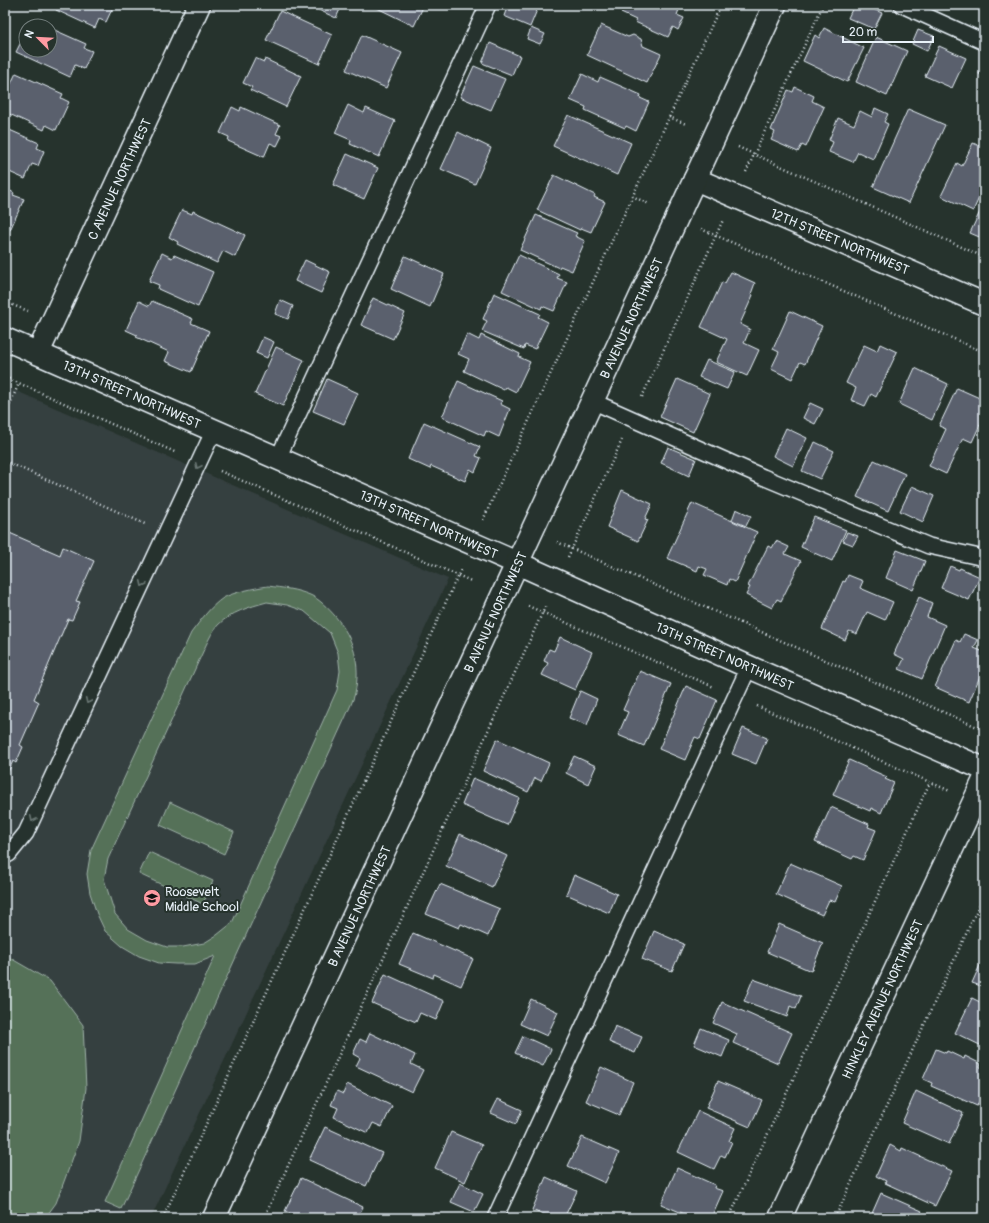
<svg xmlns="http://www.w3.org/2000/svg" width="989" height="1223" font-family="Pangolin,sans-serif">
  <rect width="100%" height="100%" fill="#26332d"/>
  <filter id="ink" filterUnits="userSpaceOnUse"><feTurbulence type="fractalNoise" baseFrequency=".025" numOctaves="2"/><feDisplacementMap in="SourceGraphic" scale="8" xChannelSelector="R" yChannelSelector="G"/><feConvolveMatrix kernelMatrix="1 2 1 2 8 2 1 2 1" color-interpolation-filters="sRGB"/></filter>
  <g filter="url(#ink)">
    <polygon fill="#364040" points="5,386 448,579 151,1218 5,1218"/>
    <g fill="#557158" stroke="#9eb1a8" fill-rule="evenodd">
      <path d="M268 586C282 588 296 589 310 595 318 598 329 609 335 616 354 639 361 664 355 693 353 701 349 709 346 716L121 1209 105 1202 215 956 195 964H176L159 963 139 956 122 946 105 931 97 914 90 893 87 874 91 850 191 633C201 620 210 607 223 598 234 592 255 588 268 586ZM267 602 287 605 304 611 330 633 338 653 340 671 337 690 232 923 217 935 204 943 183 947H167L147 940 128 929 115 914 104 879 108 859 206 645C209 639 213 630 218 625 231 612 249 607 267 602Z"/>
      <polygon points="170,802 234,832 224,854 160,825"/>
      <polygon points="149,852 213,881 203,904 139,874"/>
      <polygon points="5,955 50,981 83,1025 86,1088 79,1141 56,1203 45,1218 5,1218"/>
    </g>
    <g fill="#5a606d" stroke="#e8f1f8">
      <polygon points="58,5 114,5 106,22 99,19 95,28 56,10"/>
      <polygon points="308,5 342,5 336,18"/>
      <polygon points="371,5 424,5 414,26"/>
      <polygon points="508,5 539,5 530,27 504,16"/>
      <polygon points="624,5 675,5 680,7 677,15 684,18 678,30 673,27 668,37 635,22 636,20 621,13"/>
      <polygon points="854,5 864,5 882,13 874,29 848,18"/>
      <polygon points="280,11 332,35 319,64 266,40"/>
      <polygon points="601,25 628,37 633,35 641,39 643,46 661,54 647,83 587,55"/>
      <polygon points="50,28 86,44 84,48 92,51 84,69 75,65 70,77 16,52 24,36 26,37 26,50 50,50"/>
      <polygon points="531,28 545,34 540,44 527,39"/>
      <polygon points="824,28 864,48 847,82 803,61 815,35 819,38"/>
      <polygon points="918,30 934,36 927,51 912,44"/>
      <polygon points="362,35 402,53 386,88 346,70"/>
      <polygon points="876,37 907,51 887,96 856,82"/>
      <polygon points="490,43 520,56 512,75 482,63"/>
      <polygon points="939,46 966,58 952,88 925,76"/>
      <polygon points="255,58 264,62 265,59 301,76 286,107 250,90 252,87 243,83"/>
      <polygon points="984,63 984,76 979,74"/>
      <polygon points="474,66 505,79 491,110 460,97"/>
      <polygon points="16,73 63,94 61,98 69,102 56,130 46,125 44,130 5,112 5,96"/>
      <polygon points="582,74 598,82 600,77 641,95 640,98 649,102 636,131 626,126 625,128 585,110 586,107 570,100"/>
      <polygon points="795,87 814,96 812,101 824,107 806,147 802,145 798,152 771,140 775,132 771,130 788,90 793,92"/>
      <polygon points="348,105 364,113 366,108 395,121 379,157 350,144 351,140 335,133"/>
      <polygon points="232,107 240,111 241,107 280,125 276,134 282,136 277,146 270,143 264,157 228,141 229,137 220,133"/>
      <polygon points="875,108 888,114 884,122 888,124 873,159 858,152 853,162 829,152 833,142 829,140 838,118 854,125 860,111 872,117"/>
      <polygon points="908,109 945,125 909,203 873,187"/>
      <polygon points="568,115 631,143 617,175 553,146"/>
      <polygon points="5,128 39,143 37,148 44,151 38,166 32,164 25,179 5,170"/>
      <polygon points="458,132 491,148 475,184 441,169"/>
      <polygon points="973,143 984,148 984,168 981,175 984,176 984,187 973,211 941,196 957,163 962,166"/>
      <polygon points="347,154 378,168 364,199 333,185"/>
      <polygon points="554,175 595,195 594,197 605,202 591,232 581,228 580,230 537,210"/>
      <polygon points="5,188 14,193 13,195 24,199 10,230 5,228"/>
      <polygon points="984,203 984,239 970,233"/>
      <polygon points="182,210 192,214 193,211 245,235 235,257 223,251 217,263 177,244 178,242 169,237"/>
      <polygon points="536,215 577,233 575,236 585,241 572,271 560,266 559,268 520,250"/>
      <polygon points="162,253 172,258 174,255 213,272 198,307 158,289 159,285 149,281"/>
      <polygon points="519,255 559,274 557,278 567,282 554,311 542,306 541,309 502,291"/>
      <polygon points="405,256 444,274 430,307 391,289"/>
      <polygon points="305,260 330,272 321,293 295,281"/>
      <polygon points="731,272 755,283 751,294 753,295 740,324 750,329 744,343 759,350 747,376 716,362 727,339 701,327 722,282 725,283"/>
      <polygon points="494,293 540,314 538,317 548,322 535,349 525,345 524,349 482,331 487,321 483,319"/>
      <polygon points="373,298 405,313 393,339 361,325"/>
      <polygon points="280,300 293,306 288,319 275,314"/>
      <polygon points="139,301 149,306 152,301 193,319 191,323 209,331 191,372 165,361 169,352 136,337 137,335 126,330"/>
      <polygon points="790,311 822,326 805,364 800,362 792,379 771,369 779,352 773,349"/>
      <polygon points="467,334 479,340 481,335 520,354 519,357 530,362 516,392 506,387 504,390 464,371 469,359 458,354"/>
      <polygon points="263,337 274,342 267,358 256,353"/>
      <polygon points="880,344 897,352 876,397 871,394 865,406 851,400 856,388 846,383 864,345 877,351"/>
      <polygon points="276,347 304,360 283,406 255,394"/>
      <polygon points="707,360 735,372 727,389 699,377"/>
      <polygon points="915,368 948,384 932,420 899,404"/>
      <polygon points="327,379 358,393 344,424 313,411"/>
      <polygon points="677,379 710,394 693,432 660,417"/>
      <polygon points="458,381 502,401 500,404 510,409 499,437 486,431 484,436 442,417"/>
      <polygon points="957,388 984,400 984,416 972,442 963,438 946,474 929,466 946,429 939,426"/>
      <polygon points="810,403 823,409 815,424 803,418"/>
      <polygon points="424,422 480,447 476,456 481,458 475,472 470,469 465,481 431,466 430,469 408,459"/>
      <polygon points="786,428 807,438 793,466 773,456"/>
      <polygon points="815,442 834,451 820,479 802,471"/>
      <polygon points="668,447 696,459 689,476 661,463"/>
      <polygon points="874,460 905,474 888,511 857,497"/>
      <polygon points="912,486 934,496 923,522 900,511"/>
      <polygon points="622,490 652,504 645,519 648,520 638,541 607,527"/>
      <polygon points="692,503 757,532 735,582 729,579 727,585 704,575 707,569 699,566 697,571 667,558"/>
      <polygon points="736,509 751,516 746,526 732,520"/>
      <polygon points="814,517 846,530 832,561 801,547"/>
      <polygon points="5,531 60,555 63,547 94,561 76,601 80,602 72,620 68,619 34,699 39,702 20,745 23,747 16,763 13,761 5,779"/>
      <polygon points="847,532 858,536 853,545 843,541"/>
      <polygon points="776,541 789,547 785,554 801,561 781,601 777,599 772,608 746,595 750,587 748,586 768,546 772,548"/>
      <polygon points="897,550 925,561 913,590 886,578"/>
      <polygon points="950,566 959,570 960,568 980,577 969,600 941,588"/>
      <polygon points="848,575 863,581 860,588 893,602 885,620 867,612 857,634 849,631 845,640 822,629 843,581 845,582"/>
      <polygon points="919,597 932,603 927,617 945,625 922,679 899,669 904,659 894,654"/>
      <polygon points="964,634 978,640 974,648 984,652 984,667 969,702 935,687 956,640 960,642"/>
      <polygon points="560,637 592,652 575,690 542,675 548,663 544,661 549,649 554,651"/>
      <polygon points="640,671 671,684 644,746 618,735 628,712 623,710"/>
      <polygon points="686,686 717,700 700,739 695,737 685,760 659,749"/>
      <polygon points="580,691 597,699 587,725 569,718"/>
      <polygon points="743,728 767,738 756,764 732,754"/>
      <polygon points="497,739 549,763 541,781 535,778 528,792 483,771"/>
      <polygon points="574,756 596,766 588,784 566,773"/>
      <polygon points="849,760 887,777 885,779 894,783 881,813 871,808 870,811 833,795"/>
      <polygon points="473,778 519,798 507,825 462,805"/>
      <polygon points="831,807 869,824 868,827 876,830 863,860 854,856 852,859 815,842"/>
      <polygon points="460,834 507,856 492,887 446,866"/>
      <polygon points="790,863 842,886 835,902 829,900 822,915 776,894"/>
      <polygon points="574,875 617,894 609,913 566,894"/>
      <polygon points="440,884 500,909 488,936 461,924 459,928 426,914"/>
      <polygon points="779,924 823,943 811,971 767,952"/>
      <polygon points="654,931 684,944 672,971 642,959"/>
      <polygon points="413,933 473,959 461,986 434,974 433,978 399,964"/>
      <polygon points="984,956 984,987 972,983"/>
      <polygon points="385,974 444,1001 436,1020 420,1013 416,1022 372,1003"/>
      <polygon points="753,979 801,996 796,1009 790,1006 787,1017 744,1001"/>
      <polygon points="972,998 984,1004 984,1047 955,1033"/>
      <polygon points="531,999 558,1012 547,1036 520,1024"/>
      <polygon points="722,1002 792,1033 778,1063 733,1043 737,1034 713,1023"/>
      <polygon points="615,1026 642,1037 635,1053 609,1042"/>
      <polygon points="701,1028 729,1040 722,1057 694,1045"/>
      <polygon points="370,1033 415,1055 411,1064 423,1070 412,1092 356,1066 360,1058 353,1054 360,1039 366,1042"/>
      <polygon points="523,1036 551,1049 543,1066 515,1053"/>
      <polygon points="936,1049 946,1053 947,1051 964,1059 965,1056 981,1064 980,1067 984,1068 984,1092 977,1106 931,1086 932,1083 923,1079"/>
      <polygon points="601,1067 633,1082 619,1115 586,1101"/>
      <polygon points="718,1081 762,1100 750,1127 706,1108"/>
      <polygon points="347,1084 392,1106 382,1127 373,1123 368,1133 334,1117 338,1108 331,1105 337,1091 343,1094"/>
      <polygon points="916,1091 963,1113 949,1144 902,1123"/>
      <polygon points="498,1099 522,1110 516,1124 491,1113"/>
      <polygon points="698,1111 735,1128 729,1141 732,1142 725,1157 721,1155 714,1169 678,1152"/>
      <polygon points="325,1127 382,1153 366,1186 309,1160"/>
      <polygon points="451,1132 482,1145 465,1182 435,1168"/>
      <polygon points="582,1137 619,1153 605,1183 568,1166"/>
      <polygon points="890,1145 901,1151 902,1148 952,1171 935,1206 885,1183 886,1181 876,1176"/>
      <polygon points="677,1168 715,1185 714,1188 723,1191 711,1218 703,1218 700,1217 699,1218 694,1218 661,1204"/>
      <polygon points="546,1177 577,1191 564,1218 551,1218 532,1210"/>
      <polygon points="301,1178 363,1207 357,1218 350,1216 350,1218 300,1218 285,1211"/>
      <polygon points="460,1183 483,1194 474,1212 451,1202"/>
      <polygon points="881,1193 922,1211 918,1218 870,1218"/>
    </g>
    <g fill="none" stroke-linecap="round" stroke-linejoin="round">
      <defs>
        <g id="lane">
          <polyline points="902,5 984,42"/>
          <polyline points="592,401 763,477 929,546 984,558"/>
          <polyline points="278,458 488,5"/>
          <polyline points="5,856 9,854 26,833 214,430"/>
          <polyline points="495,1218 749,667"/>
        </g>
        <g id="street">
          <polyline points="695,179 984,304"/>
          <polyline points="5,339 517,563 749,667 984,769"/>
          <polyline points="38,353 199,5"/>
          <polyline points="214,1218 695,179 775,5"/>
          <polyline points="780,1218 984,780"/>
        </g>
      </defs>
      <use href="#lane" stroke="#e8f1f8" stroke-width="18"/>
      <use href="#street" stroke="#e8f1f8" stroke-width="25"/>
      <g stroke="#e8f1f8" stroke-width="2.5" stroke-dasharray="1 3" stroke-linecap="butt">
        <polyline points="669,117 686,124"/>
        <polyline points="738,147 984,257"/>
        <polyline points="746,172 823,5"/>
        <polyline points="632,196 649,204"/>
        <polyline points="701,229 984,352"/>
        <polyline points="5,302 28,311"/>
        <polyline points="5,377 177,453"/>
        <polyline points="642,397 723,220"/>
        <polyline points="5,416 19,383"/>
        <polyline points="5,461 145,524"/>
        <polyline points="220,471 471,581"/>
        <polyline points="483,520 721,5"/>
        <polyline points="557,542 984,730"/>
        <polyline points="568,557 622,440"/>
        <polyline points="528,606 714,687"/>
        <polyline points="757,706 950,791"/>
        <polyline points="163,1218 461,569"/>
        <polyline points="264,1218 546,605"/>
        <polyline points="729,1218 930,782"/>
        <polyline points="835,1218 984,895"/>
      </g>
      <use href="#lane" stroke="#26332d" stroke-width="15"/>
      <use href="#street" stroke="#26332d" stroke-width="22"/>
    </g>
    <defs><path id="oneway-chevron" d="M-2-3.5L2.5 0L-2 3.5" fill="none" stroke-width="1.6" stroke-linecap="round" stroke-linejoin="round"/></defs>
    <g stroke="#6a7674">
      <use href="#oneway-chevron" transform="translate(198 466) rotate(115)"/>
      <use href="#oneway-chevron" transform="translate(143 584) rotate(115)"/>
      <use href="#oneway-chevron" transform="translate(88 701) rotate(115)"/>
      <use href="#oneway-chevron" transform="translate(33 819) rotate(115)"/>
    </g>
  </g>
  <defs>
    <symbol id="school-disc" viewBox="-11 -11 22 22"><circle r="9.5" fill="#ff9aa2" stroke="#26332d"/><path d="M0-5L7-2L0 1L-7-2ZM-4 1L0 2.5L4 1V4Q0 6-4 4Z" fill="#111"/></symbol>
  </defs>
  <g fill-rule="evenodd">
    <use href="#school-disc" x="142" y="888" width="20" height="20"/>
  </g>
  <g text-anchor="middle" stroke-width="4" stroke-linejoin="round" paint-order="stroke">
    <g font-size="13" fill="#e8f1f8" stroke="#26332d">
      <text transform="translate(119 179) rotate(-65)" y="5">C AVENUE NORTHWEST</text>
      <text transform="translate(840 241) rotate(23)" y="5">12TH STREET NORTHWEST</text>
      <text transform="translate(631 318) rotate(-65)" y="5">B AVENUE NORTHWEST</text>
      <text transform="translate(132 394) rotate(24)" y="5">13TH STREET NORTHWEST</text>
      <text transform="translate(429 524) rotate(24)" y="5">13TH STREET NORTHWEST</text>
      <text transform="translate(495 612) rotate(-65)" y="5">B AVENUE NORTHWEST</text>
      <text transform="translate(725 656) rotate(24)" y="5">13TH STREET NORTHWEST</text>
      <text transform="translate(359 906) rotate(-65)" y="5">B AVENUE NORTHWEST</text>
      <text transform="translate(882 999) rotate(-65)" y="5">HINKLEY AVENUE NORTHWEST</text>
    </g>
    <g font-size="13" fill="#e8f1f8" stroke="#26332d" text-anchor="start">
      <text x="165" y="896">Roosevelt<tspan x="165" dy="15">Middle School</tspan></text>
    </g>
  </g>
  <rect width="989" height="1223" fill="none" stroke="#26332d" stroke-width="20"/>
  <rect x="10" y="10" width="969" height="1203" fill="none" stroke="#e8f1f8" stroke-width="1.5" filter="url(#ink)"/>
  <g transform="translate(38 38) rotate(294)"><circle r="19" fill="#26332d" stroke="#747f7e"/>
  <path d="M0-3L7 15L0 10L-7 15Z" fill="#ff9aa2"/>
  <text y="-6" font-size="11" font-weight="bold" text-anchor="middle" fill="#e8f1f8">N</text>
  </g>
  <path d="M843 36v6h90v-6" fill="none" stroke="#e8f1f8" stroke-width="2"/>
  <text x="849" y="36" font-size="12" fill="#e8f1f8" stroke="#26332d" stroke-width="3" paint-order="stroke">20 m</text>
</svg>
